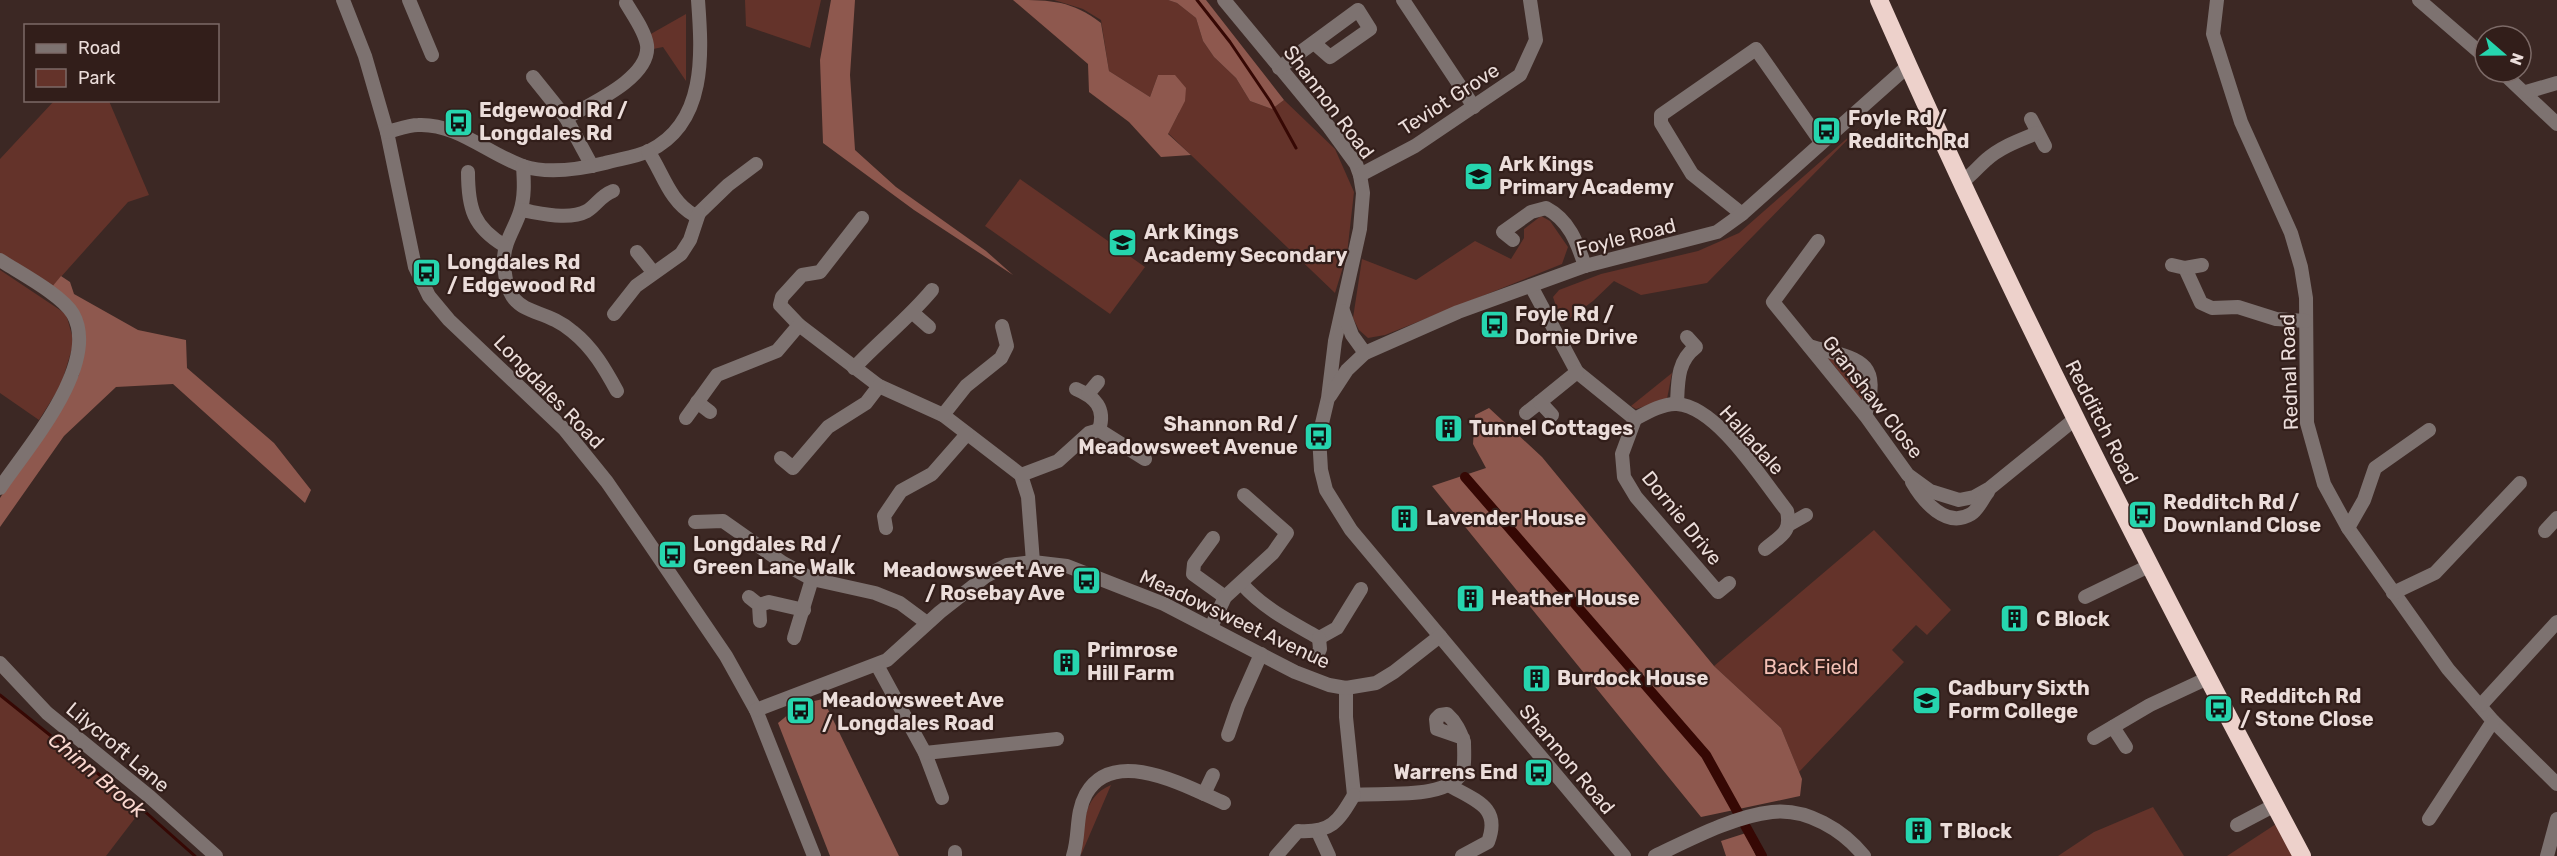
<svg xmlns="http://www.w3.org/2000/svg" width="2557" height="856" font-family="Rubik,sans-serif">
  <rect width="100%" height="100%" fill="#3c2824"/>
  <g fill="#64332a">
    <polygon points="745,0 821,0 810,48 746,26"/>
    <polygon points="1054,0 1168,0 1177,3 1196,18 1203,41 1214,57 1236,78 1250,101 1272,109 1284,100 1335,149 1354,192 1347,254 1335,293 1168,133 1179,113 1158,75 1150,97 1109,71 1101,20 1083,9"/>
    <polygon points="686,14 686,81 663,47 653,49 649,35"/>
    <polygon points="54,101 109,101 149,195 128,202 51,288 0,253 0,159"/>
    <polygon points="1860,127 1707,283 1641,295 1614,281 1593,301 1562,324 1553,297 1559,290 1601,274 1698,251 1739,233"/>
    <polygon points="1020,179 1145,267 1110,314 985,226"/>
    <polygon points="1541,216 1550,221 1568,247 1562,264 1385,335 1368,338 1359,330 1353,318 1362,259 1416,280 1475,241 1511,259 1524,238 1524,229"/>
    <polygon points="0,270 66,314 74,342 61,385 39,420 0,393"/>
    <polygon points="1832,357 1842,358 1865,373 1864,403 1828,358"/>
    <polygon points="1672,373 1667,399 1636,409 1631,406"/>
    <polygon points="1874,530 1951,610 1927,635 1916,625 1892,650 1904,662 1799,772 1781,728 1714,666"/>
    <polygon points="0,695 142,809 106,856 0,856"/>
    <path d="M1111 785 1081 855C1083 828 1082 797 1111 785Z"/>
    <polygon points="2153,807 2184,856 2058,856 2094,832"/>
    <polygon points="2276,824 2294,856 2227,856"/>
  </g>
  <g fill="#8e584e">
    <polygon points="831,0 855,0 850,75 855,150 896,187 986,251 1013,275 914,210 823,143 820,60"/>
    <path d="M1013 0C1050 0 1071 0 1101 23L1109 71 1150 97 1158 75H1175L1186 88 1185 101 1168 134 1191 155 1161 157 1129 122 1089 92 1088 64Z"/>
    <polygon points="1168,0 1206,0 1284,100 1272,109 1250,101 1236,78 1214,57 1203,41 1196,18 1177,3"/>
    <polygon points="61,276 70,282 74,294 138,330 186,340 187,368 274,443 311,490 305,503 173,384 116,387 64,436 0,527 0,498 79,375 83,333 51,288"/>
    <polygon points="1489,408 1542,457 1714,666 1781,728 1802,779 1800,796 1701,817 1432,486 1486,468 1473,444 1475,415"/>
    <polygon points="823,699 899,856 830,856 778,723 801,704"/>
    <polygon points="1746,833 1756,856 1726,856 1721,841"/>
  </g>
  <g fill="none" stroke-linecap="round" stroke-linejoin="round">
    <g stroke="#360804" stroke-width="3">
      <polyline points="1197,0 1230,42 1270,101 1296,148"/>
      <polyline points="0,695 142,809 195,856"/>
    </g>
    <polyline stroke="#360804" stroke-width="10" points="1465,477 1706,755 1762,856"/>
    <g stroke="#7d7270" stroke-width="14">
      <polyline points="343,0 365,56 387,132 415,267 429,296 449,320 565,430 607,482 645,537 726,656 756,710 814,856"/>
      <polyline points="409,0 432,55"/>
      <polyline points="1224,0 1329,127 1356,164 1360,175 1363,193 1360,229 1335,341 1328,398 1319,436 1321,470 1326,490 1351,530 1624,856"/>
      <polyline points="1403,0 1474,107"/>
      <polyline points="2217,0 2213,34 2241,122 2291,233 2301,267 2306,298 2307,423 2324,484 2348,528 2448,669 2493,721 2557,784"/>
      <polyline points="2419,0 2485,57"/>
      <polyline points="1279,68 1358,10 1370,29 1330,57 1314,43"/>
      <polyline points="2502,72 2557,124"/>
      <polyline points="533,77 566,118 592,166"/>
      <polyline points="2526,92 2557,83"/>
      <path d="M566 118C590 104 651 78 647 45 645 31 633 15 626 3"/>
      <polyline points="2031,119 2045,146"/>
      <path d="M387 132C396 130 408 125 418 125 457 123 488 154 523 166 547 174 581 169 605 163 619 159 636 157 649 151 707 123 702 53 698 0"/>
      <path d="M648 151C663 173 669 201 694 215L699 213 728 185 756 164"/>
      <path d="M523 166C524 181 525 197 520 212 515 228 504 242 504 259 505 322 538 302 573 332 593 348 605 369 617 391"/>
      <path d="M468 172C468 208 473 227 505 246"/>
      <polyline points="1360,175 1415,146 1520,75 1536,40 1530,0"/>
      <path d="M1962 182C1972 175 1978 167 1986 160 2000 147 2020 140 2037 133"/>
      <path d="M521 210C541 213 568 221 587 211 597 205 600 196 613 191"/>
      <polyline points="1742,214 1692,174 1661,123 1661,115 1756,49 1821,142"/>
      <polyline points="862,218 820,272 802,275 782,297 780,305 799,325 879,386 943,415 1021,475 1028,497 1033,562"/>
      <path d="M1513 240 1503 232 1531 212 1546 208C1569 220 1577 242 1585 266"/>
      <polyline points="1818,241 1773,302 1865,415 1908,475 1930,491 1959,500 1974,497 1990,488 2075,419"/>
      <polyline points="637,252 653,272"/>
      <path d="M0 260C20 273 62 295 73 314 101 364 27 448 0 488"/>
      <polyline points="2172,265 2185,268 2201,303 2212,308 2238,307 2276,319 2306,321"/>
      <polyline points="2185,268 2202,265"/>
      <polyline points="1531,286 1577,372 1635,419 1622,454 1624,477 1636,497 1718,592 1729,583"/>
      <polyline points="1343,311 1352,335 1365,353"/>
      <polyline points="913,313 929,327"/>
      <polyline points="614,314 636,286 681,254 690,240 699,213"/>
      <path d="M1809 346C1853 359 1884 356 1865 415"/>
      <path d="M854 368C880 340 908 319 932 290"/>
      <path d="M1076 389C1095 397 1106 408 1099 430"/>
      <polyline points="1088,394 1098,382"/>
      <polyline points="1330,396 1347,370 1365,353 1458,312 1585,266 1717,232 1742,214 1908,66"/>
      <polyline points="697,402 710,412"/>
      <path d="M1677 404C1678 382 1677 361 1696 347L1687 337"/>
      <polyline points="1526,413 1540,402"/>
      <polyline points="943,415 966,386 1001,358 1007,346 1002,326"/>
      <polyline points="1552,415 1540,402 1577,372"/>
      <polyline points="686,418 717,375 777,351 799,325"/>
      <path d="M1635 419C1646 413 1663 403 1677 404 1718 407 1763 481 1787 511 1792 533 1780 536 1765 549"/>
      <polyline points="781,458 793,468 828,427 866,403 879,386"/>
      <polyline points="1021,475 1058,461 1089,433 1099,430 1145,459"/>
      <path d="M1912 482C1923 501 1946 529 1971 514 1978 510 1983 498 1988 492"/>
      <polyline points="695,522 723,521 783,563 812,579"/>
      <polyline points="1790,524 1806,515"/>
      <polyline points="886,528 884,516 901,491 932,474 967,434"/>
      <polyline points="2348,528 2364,500 2375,468 2429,430"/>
      <polyline points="2545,531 2557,518"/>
      <polyline points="1213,538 1194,564 1193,574 1225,597"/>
      <path d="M1242 584C1263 608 1291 622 1319 638L1337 628 1361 589"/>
      <polyline points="2393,593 2435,573 2520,483"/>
      <polyline points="749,597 759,605 760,621"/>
      <polyline points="2085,597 2151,565"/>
      <polyline points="759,605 769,602 804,610"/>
      <polyline points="1211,627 1225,597 1273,553 1287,533 1244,495"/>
      <polyline points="794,638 812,579 875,593 900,603 927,623"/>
      <polyline points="1316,658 1320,649 1319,638"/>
      <polyline points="0,663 47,713 150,797 216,856"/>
      <polyline points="877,665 925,753 942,798"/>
      <path d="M1346 688V717L1354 795C1381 792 1451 801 1463 770 1465 763 1464 750 1464 742 1460 731 1456 722 1447 714L1440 715 1436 719 1437 729 1463 738"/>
      <polyline points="2481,705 2557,622"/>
      <polyline points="756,710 887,660 940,612 986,576 1007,565 1033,562 1067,566 1164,604 1295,672 1329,685 1346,688 1376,683 1394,672 1440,636"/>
      <polyline points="2113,727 2126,747"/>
      <polyline points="1228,735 1238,706 1261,654"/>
      <polyline points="2094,738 2150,705 2208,678"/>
      <polyline points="925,753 1057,739"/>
      <path d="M1450 786C1477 801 1501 808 1488 842L1462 856"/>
      <polyline points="1204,794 1213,775"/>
      <polyline points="2429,819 2493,721"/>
      <polyline points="2237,825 2275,805"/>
      <polyline points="1318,832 1329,856"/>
      <polyline points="955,852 955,856"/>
      <path d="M1073 856C1080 835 1075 814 1086 794 1114 745 1187 787 1224 803"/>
      <path d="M1276 856 1298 831C1331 833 1338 822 1354 795"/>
      <path d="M1655 856C1689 840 1734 816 1772 812 1807 808 1843 830 1864 856"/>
      <polyline points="2547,856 2557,819"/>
    </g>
    <path stroke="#edd1cb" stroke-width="18" d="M1879 0C2007 291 2152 575 2302 856"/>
  </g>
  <defs>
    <symbol id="bus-square" viewBox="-11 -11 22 22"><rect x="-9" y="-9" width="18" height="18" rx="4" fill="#26d5ae" stroke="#321e1a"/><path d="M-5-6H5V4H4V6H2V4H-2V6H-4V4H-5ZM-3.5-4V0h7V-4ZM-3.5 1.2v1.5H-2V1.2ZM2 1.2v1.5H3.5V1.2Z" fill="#111"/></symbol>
    <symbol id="school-square" viewBox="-11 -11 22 22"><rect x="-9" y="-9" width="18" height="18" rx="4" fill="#26d5ae" stroke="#321e1a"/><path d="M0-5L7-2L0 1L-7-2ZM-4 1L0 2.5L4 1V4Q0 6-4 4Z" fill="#111"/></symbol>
    <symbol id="building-square" viewBox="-11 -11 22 22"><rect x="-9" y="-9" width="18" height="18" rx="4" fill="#26d5ae" stroke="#321e1a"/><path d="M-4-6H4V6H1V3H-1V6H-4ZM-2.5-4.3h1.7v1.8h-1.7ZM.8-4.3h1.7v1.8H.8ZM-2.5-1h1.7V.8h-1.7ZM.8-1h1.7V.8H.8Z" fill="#111"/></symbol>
    <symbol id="university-square" viewBox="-11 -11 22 22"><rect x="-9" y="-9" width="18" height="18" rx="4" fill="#26d5ae" stroke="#321e1a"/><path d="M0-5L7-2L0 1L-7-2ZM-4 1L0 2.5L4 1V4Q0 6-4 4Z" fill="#111"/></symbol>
  </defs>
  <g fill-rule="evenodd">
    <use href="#bus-square" x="442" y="106" width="33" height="33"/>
    <use href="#bus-square" x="1810" y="114" width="33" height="33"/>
    <use href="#school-square" x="1462" y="160" width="33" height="33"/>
    <use href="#school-square" x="1106" y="226" width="33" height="33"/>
    <use href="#bus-square" x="410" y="256" width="33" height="33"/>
    <use href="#bus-square" x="1478" y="308" width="33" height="33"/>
    <use href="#building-square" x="1432" y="412" width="33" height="33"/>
    <use href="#bus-square" x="1302" y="420" width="33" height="33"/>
    <use href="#bus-square" x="2126" y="498" width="33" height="33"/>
    <use href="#building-square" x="1388" y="502" width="33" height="33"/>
    <use href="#bus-square" x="656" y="538" width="33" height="33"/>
    <use href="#bus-square" x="1070" y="564" width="33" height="33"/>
    <use href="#building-square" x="1454" y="582" width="33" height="33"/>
    <use href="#building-square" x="1998" y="602" width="33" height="33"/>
    <use href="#building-square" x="1050" y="646" width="33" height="33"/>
    <use href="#building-square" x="1520" y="662" width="33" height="33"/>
    <use href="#university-square" x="1910" y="684" width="33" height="33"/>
    <use href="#bus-square" x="2202" y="692" width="33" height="33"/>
    <use href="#bus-square" x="784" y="694" width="33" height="33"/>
    <use href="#bus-square" x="1522" y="756" width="33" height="33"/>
    <use href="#building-square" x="1902" y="814" width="33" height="33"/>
  </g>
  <g text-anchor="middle" stroke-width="4.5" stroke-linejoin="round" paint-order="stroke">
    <g font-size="20" fill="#ebddda" stroke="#321e1a">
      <text transform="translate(1449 99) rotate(-33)" y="7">Teviot Grove</text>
      <text transform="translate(1329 102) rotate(53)" y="7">Shannon Road</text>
      <text transform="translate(1626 237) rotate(-14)" y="7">Foyle Road</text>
      <text transform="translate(2289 372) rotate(-92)" y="7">Rednal Road</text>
      <text transform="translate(549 392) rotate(46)" y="7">Longdales Road</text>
      <text transform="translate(1873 397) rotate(52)" y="7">Granshaw Close</text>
      <text transform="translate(2102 422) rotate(63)" y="7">Redditch Road</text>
      <text transform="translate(1752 440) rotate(48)" y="7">Halladale</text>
      <text transform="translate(1682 518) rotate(51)" y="7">Dornie Drive</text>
      <text transform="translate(1235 619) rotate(25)" y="7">Meadowsweet Avenue</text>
      <text transform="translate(118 747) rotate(40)" y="7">Lilycroft Lane</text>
      <text transform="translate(1567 759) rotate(50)" y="7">Shannon Road</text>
    </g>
    <g font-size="20" font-weight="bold" fill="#ebddda" stroke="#321e1a" text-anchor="start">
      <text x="479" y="117">Edgewood Rd /<tspan x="479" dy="23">Longdales Rd</tspan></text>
      <text x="1848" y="125">Foyle Rd /<tspan x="1848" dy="23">Redditch Rd</tspan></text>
      <text x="1499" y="171">Ark Kings<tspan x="1499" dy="23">Primary Academy</tspan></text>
      <text x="1144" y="239">Ark Kings<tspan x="1144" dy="23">Academy Secondary</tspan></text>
      <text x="447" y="269">Longdales Rd<tspan x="447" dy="23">/ Edgewood Rd</tspan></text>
      <text x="1515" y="321">Foyle Rd /<tspan x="1515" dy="23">Dornie Drive</tspan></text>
      <text x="1298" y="431" text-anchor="end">Shannon Rd /<tspan x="1298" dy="23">Meadowsweet Avenue</tspan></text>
      <text x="1469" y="435">Tunnel Cottages</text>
      <text x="2163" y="509">Redditch Rd /<tspan x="2163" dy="23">Downland Close</tspan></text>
      <text x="1426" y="525">Lavender House</text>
      <text x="693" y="551">Longdales Rd /<tspan x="693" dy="23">Green Lane Walk</tspan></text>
      <text x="1065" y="577" text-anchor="end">Meadowsweet Ave<tspan x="1065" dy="23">/ Rosebay Ave</tspan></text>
      <text x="1491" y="605">Heather House</text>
      <text x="2036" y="626">C Block</text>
      <text x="1087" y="657">Primrose<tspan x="1087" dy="23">Hill Farm</tspan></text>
      <text x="1557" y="685">Burdock House</text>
      <text x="1948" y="695">Cadbury Sixth<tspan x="1948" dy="23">Form College</tspan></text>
      <text x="2240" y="703">Redditch Rd<tspan x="2240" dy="23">/ Stone Close</tspan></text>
      <text x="822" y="707">Meadowsweet Ave<tspan x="822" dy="23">/ Longdales Road</tspan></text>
      <text x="1518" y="779" text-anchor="end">Warrens End</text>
      <text x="1940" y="838">T Block</text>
    </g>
    <g font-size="20" fill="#f4c0b5" stroke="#321e1a">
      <text x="1811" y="674">Back Field</text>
    </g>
    <g font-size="21" font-style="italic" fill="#fad7cf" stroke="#321e1a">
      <text transform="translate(97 775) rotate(40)" y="7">Chinn Brook</text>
    </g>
  </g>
  <rect x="24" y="24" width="195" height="78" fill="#321e1a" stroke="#7c6a67" stroke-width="1.5"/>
  <rect x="36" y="44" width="30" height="9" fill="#7d7270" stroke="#7c6a67" stroke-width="1.5"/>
  <text x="78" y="54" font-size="18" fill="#ebddda">Road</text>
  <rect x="36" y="69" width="30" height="18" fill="#64332a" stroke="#7c6a67" stroke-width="1.5"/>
  <text x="78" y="84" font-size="18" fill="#ebddda">Park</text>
  <g transform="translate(2503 54) rotate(110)"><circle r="28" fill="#321e1a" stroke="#7c6a67" stroke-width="1.5"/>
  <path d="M0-4.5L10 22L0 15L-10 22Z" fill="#26d5ae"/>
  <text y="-9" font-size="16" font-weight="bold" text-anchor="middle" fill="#ebddda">N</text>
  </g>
</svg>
